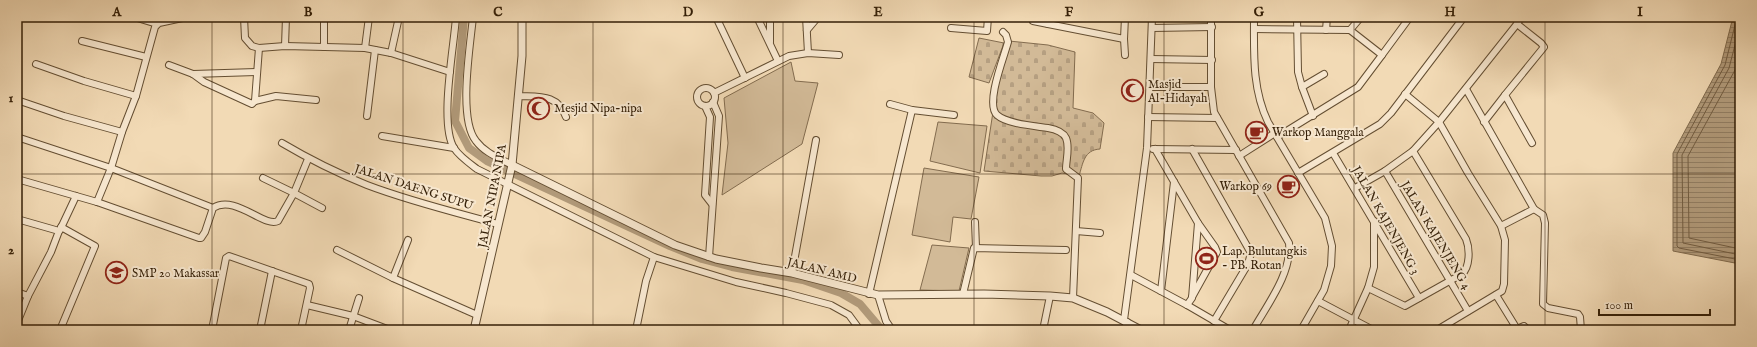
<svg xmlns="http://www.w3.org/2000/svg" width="1757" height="347" font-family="'IM FELL English',serif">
  <defs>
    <pattern id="cemetery-stones" width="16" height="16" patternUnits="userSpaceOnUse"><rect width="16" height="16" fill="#d2ba97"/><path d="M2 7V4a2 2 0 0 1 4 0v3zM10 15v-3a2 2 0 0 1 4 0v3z" fill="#b59f81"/></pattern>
    <pattern id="water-rules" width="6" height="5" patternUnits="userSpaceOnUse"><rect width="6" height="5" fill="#b19a7a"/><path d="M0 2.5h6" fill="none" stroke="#917d62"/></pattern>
  </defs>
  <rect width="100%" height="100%" fill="#f2dab5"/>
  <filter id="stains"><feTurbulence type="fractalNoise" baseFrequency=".005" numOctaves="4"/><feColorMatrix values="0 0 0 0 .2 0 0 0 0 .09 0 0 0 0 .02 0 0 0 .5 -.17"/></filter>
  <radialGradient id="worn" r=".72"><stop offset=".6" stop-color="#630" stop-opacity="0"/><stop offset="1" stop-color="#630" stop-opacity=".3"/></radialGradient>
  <g fill="#d2ba97" stroke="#836c4f">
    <polygon points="791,62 795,81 818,83 802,144 722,195 728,143 724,98"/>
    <polygon points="938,122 987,126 980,173 930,161"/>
    <polygon points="924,168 979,177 971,219 953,217 950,242 912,235"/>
    <polygon points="932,245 969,248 959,291 920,290"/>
    <polygon points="1207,247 1215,251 1206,268 1198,264"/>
  </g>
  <g fill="url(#cemetery-stones)" stroke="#836c4f">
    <polygon points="979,38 1004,43 989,83 969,77"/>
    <path d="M1009 41 1048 45 1075 52 1073 108 1093 113 1104 123 1100 149C1084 150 1083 163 1079 176L1062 173 1052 176H1041L984 171 996 92Z"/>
  </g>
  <polygon fill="url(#water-rules)" stroke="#7f694c" points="1733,17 1740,17 1740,264 1673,251 1673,153 1721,64"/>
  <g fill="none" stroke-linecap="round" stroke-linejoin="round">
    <g stroke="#725c40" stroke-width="1">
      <polyline points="1737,17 1725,65 1677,154 1677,246 1679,248 1740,260"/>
      <polyline points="1740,26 1729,68 1682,155 1683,243 1740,255"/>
      <polyline points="1740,50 1735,70 1688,156 1689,238 1740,249"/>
    </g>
    <polyline stroke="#b19a7a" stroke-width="8" points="464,17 455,121 469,148 487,161 670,246 702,259 732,267 803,280 841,293 860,304 882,330"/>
    <defs>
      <g id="minor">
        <polyline points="134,17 157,24"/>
        <polyline points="244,17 245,38 252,46 259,48 285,46 365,48 391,53 450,72"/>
        <polyline points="324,17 324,47"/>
        <path d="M456 17C454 47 439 124 454 148 459 156 469 163 477 169L654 257 736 282 786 293 831 305 849 315 860 330"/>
        <path d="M473 17C470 47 458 119 476 141 485 153 499 158 512 165"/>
        <polyline points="716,17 745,78"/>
        <polyline points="757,17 778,61"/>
        <polyline points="806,17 808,53"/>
        <path d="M1211 17V87L1214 112 1289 243C1292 273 1267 305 1253 330"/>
        <path d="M1254 17C1254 53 1252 89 1268 122L1325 218 1332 246 1331 266 1324 290 1301 330"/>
        <polyline points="1297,17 1298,72 1302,87"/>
        <polyline points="1033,21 1048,24 1049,17"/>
        <polyline points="1048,24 1124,39 1125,17"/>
        <polyline points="951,28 987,31 988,17"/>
        <polyline points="1152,28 1212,27"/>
        <polyline points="1254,29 1350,30 1382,55 1358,87 1277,137"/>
        <polyline points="807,30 818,17"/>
        <polyline points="1326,30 1327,17"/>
        <polyline points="1350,30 1361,17"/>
        <path d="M1003 32 1006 35 1008 42C1004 57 985 104 997 115 1007 124 1035 126 1048 128 1054 129 1063 132 1066 138 1070 147 1066 160 1066 169L1078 178 1073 298"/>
        <polyline points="1124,39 1125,55"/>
        <polyline points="82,41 146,57"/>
        <polyline points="770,42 770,17"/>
        <polyline points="285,46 286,17"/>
        <polyline points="365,48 369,17"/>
        <polyline points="391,53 399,17"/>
        <polyline points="1382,55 1410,17"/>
        <polyline points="1151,59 1212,60"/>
        <polyline points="36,64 84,81 136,96"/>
        <polyline points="169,65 193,74 204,82 252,104 255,101 259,48"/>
        <polyline points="193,74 257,72"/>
        <polyline points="1150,87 1211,87"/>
        <circle cx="706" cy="97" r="9"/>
        <polyline points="1466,89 1534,209 1501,226"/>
        <polyline points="714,93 789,56 808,53 839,55"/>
        <polyline points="1405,94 1439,122 1468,173 1501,226 1505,240 1504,284 1502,291 1437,330"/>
        <polyline points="1505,95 1544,47 1541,43 1517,24"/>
        <path d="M519 96C539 97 558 94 566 117"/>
        <polyline points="17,100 64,116 122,132 111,168 97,202"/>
        <polyline points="255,101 276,96 316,100"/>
        <polyline points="890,104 912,110"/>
        <polyline points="705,106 710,117 705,195 712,204"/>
        <polyline points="367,116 375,50"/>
        <polyline points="1313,116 1302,87 1324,74"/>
        <polyline points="1148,117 1217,118"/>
        <polyline points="1484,122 1505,95 1532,143"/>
        <polyline points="122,132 136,96 155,27 159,23 187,17"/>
        <polyline points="382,136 454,148"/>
        <polyline points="17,137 111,168 213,208"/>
        <path d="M282 143C309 159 337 173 367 185 409 201 454 212 498 224"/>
        <polyline points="1153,149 1236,150"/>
        <polyline points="1155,149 1198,223 1192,298 1187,305"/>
        <polyline points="1192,149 1251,253 1248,264 1214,321"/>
        <polyline points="1333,153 1419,298"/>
        <polyline points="1239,156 1275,133"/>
        <polyline points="308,159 294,193 322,208"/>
        <polyline points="1385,171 1468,311"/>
        <polyline points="1298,173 1380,124 1391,113 1464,17"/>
        <path d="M17 179 97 202 199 238H201L205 232 213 208C235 194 264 228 278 221L294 193 263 178"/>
        <polyline points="1355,188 1385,171 1413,151 1439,122 1517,24 1521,17"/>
        <polyline points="1534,209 1543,215 1545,223 1543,304 1548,308 1578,314 1580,317 1581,330"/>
        <polyline points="17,219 59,231 51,252 28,296 17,292"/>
        <polyline points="975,222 976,247"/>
        <polyline points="60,230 76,196"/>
        <polyline points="1076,231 1100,233"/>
        <polyline points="337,250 393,278 477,315"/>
        <polyline points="709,257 719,116 713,102"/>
        <polyline points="792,273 816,140"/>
        <polyline points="1131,275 1187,305 1230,330"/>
        <polyline points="393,278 408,240"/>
        <path d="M1368 288 1405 306 1462 274C1470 267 1470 249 1466 239L1413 151"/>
        <polyline points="1161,291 1174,182"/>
        <polyline points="869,294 912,110 954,115"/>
        <polyline points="963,294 974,248 1066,250"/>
        <polyline points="878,295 886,321 892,330"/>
        <polyline points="1496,295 1517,329 1515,330"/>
        <polyline points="1192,297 1217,252 1215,247 1198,223"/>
        <polyline points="1318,301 1373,330"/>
        <polyline points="307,305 353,316 390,330"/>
        <polyline points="1124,320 1147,148 1152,17"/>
        <polyline points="17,323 28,296"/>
        <polyline points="1517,329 1524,326 1528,330"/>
        <polyline points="60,330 95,246 61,227"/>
        <polyline points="212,330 226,258 229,256 309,284 310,288 301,330"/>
        <polyline points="260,330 272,271"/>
        <polyline points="349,330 359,298"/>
        <polyline points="636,330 646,281 654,257"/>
        <polyline points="1043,330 1050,296"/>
        <polyline points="1125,330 1127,322"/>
        <polyline points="1349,330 1368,288 1374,267 1374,221"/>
      </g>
      <g id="tertiary">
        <polyline points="512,165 675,245 716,259 761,268 792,273 878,295 984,294 1050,296 1073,298 1107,312 1141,330"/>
        <polyline points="474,330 512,165 522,56 522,17"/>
      </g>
    </defs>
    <use href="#minor" stroke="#644e32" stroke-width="8"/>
    <use href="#tertiary" stroke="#644e32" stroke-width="9"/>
    <use href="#minor" stroke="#f7e7cf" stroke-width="6"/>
    <use href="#tertiary" stroke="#f7e7cf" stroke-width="7"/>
  </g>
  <path fill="none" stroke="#341f07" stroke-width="1" stroke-opacity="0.55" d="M212 17V330M403 17V330M593 17V330M783 17V330M974 17V330M1164 17V330M1354 17V330M1545 17V330M17 174H1740"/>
  <defs>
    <symbol id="mosque-ring" viewBox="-11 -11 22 22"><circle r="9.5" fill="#f7e7cf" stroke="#8f2418" stroke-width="1.5"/><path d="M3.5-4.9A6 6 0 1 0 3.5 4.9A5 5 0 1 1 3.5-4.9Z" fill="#8f2418"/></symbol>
    <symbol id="cafe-ring" viewBox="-11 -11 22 22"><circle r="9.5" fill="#f7e7cf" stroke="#8f2418" stroke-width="1.5"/><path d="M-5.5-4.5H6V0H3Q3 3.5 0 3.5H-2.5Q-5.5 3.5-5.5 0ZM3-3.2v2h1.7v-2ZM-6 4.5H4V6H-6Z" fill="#8f2418"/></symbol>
    <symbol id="stadium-ring" viewBox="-11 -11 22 22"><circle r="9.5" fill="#f7e7cf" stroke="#8f2418" stroke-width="1.5"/><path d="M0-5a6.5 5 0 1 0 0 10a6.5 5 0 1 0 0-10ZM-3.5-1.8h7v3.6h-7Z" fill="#8f2418"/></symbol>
    <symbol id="school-ring" viewBox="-11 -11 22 22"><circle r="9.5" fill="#f7e7cf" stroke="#8f2418" stroke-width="1.5"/><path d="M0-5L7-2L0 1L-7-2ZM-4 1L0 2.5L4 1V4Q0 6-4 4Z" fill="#8f2418"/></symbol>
  </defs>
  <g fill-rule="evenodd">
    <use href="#mosque-ring" x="1120" y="78" width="25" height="25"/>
    <use href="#mosque-ring" x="526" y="96" width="25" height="25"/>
    <use href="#cafe-ring" x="1244" y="120" width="25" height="25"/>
    <use href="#cafe-ring" x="1276" y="174" width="25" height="25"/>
    <use href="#stadium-ring" x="1194" y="246" width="25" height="25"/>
    <use href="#school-ring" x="104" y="260" width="25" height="25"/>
  </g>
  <g text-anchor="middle" stroke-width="4" stroke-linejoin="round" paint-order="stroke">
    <g font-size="12" fill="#341f07" stroke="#f7e7cf" text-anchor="start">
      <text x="1148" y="88">Masjid<tspan x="1148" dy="14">Al-Hidayah</tspan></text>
      <text x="554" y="112">Mesjid Nipa-nipa</text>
      <text x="1272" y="136">Warkop Manggala</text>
      <text x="1272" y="190" text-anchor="end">Warkop 69</text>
      <text x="1222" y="255">Lap. Bulutangkis<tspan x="1222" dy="14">- PB. Rotan</tspan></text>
      <text x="132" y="277">SMP 20 Makassar</text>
    </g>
    <g font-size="12" fill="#341f07" stroke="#f7e7cf">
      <text transform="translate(414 187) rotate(18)" y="4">JALAN DAENG SUPU</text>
      <text transform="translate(492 196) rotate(-79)" y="4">JALAN NIPA NIPA</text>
      <text transform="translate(1386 220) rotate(60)" y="4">JALAN KAJENJENG 3</text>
      <text transform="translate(1436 235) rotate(59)" y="4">JALAN KAJENJENG 4</text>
      <text transform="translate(822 270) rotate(14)" y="4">JALAN AMD</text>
    </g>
  </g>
  <rect width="1757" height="347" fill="none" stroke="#f2dab5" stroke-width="44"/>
  <path d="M1599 309v6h111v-6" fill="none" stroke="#341f07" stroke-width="2"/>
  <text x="1605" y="309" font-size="12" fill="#341f07" stroke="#f7e7cf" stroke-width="3" paint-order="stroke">100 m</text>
  <rect x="22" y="22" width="1713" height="303" fill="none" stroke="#341f07" stroke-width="1.5"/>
  <g font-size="13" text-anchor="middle" font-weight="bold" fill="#341f07">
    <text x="117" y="16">A</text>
    <text x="308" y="16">B</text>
    <text x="498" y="16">C</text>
    <text x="688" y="16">D</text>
    <text x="878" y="16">E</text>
    <text x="1069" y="16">F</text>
    <text x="1259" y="16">G</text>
    <text x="1450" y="16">H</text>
    <text x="1640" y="16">I</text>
    <text x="11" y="102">1</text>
    <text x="11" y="254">2</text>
  </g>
  <rect width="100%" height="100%" filter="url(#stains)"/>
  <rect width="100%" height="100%" fill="url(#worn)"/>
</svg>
